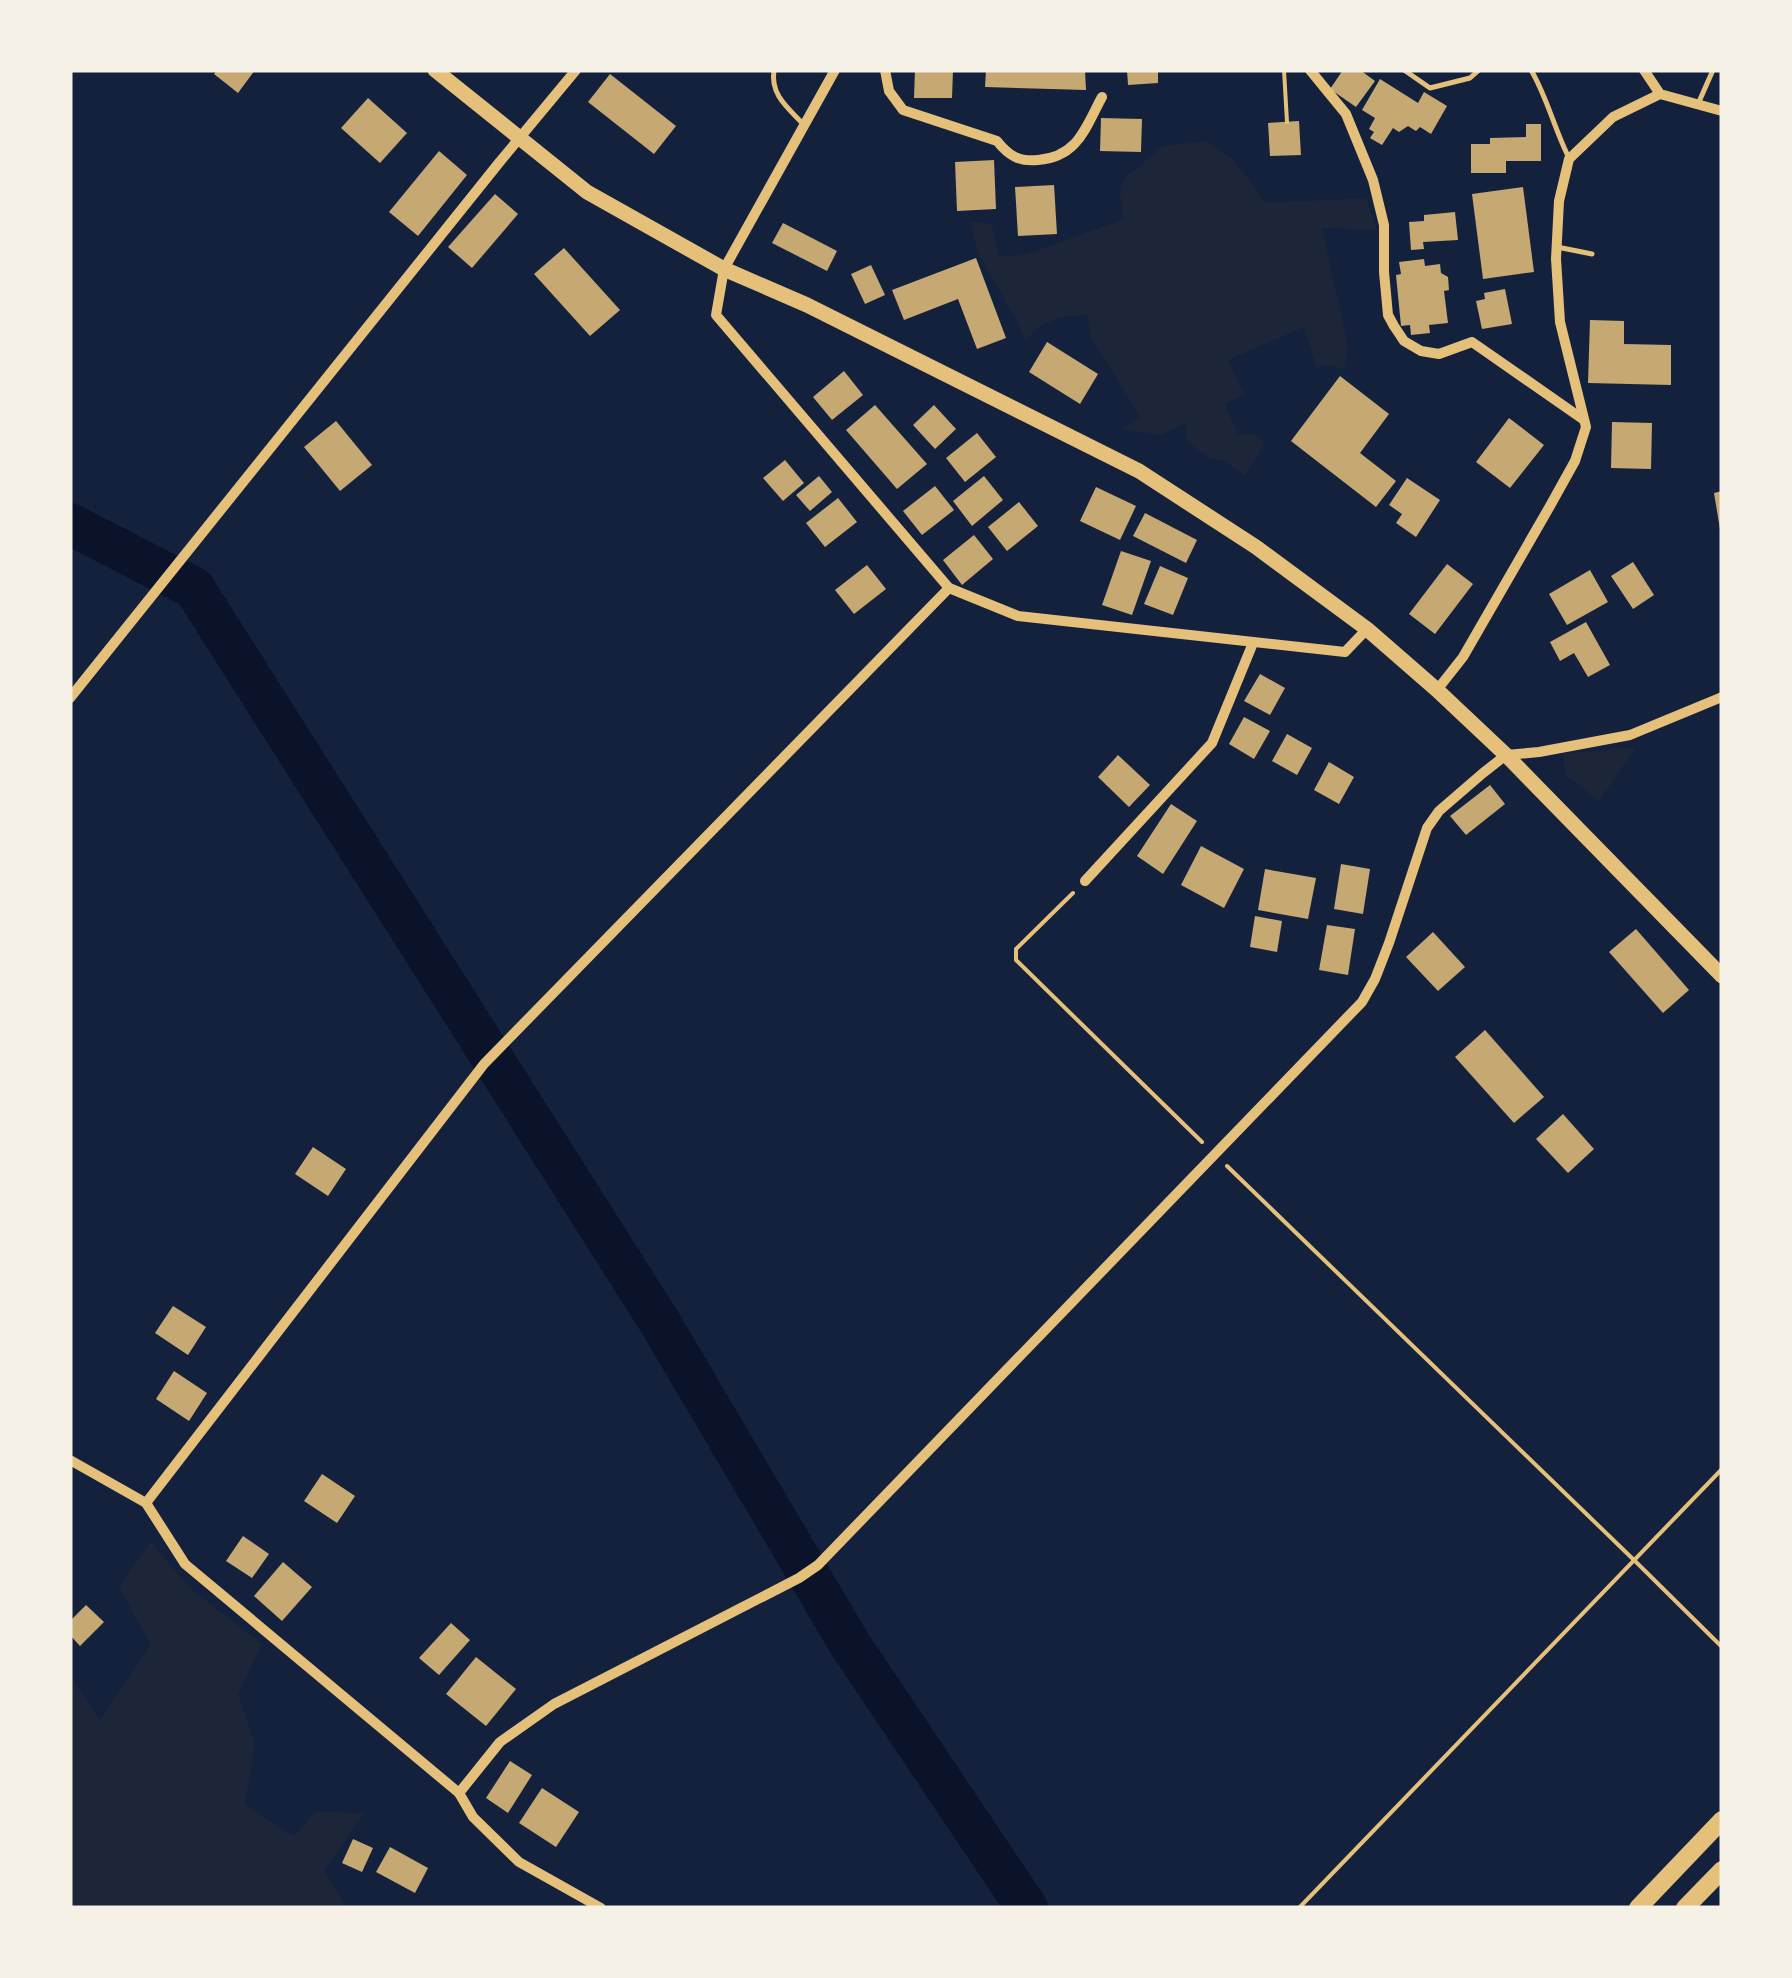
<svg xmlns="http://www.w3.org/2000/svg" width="1792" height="1978" font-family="'Varela Round',sans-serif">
  <rect width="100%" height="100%" fill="#14213d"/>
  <g fill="#1d2539">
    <path d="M1206 141 1234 160 1266 203 1366 198 1377 230 1322 228 1348 346 1344 370 1330 365 1316 367 1304 327 1228 360 1244 394 1225 404 1238 435 1253 434 1265 442 1245 476 1225 461 1210 458 1187 442V423L1161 435 1123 429 1140 416 1090 336 1088 315C1057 316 1048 319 1025 340L1018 323 978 253 970 221 992 225 999 256 1025 255 1124 219 1120 195 1122 181 1163 146Z"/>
    <polygon points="1636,747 1599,801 1565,774 1563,754"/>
    <polygon points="151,1542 190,1588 262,1644 238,1694 255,1744 245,1804 294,1836 317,1811 364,1814 324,1870 347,1908 70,1908 70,1676 100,1720 151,1645 119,1587"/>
  </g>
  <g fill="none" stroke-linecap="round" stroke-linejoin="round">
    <polyline stroke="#0b132b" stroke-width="42" points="70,524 194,588 659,1321 851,1646 1027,1908"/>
  </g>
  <g fill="#c6a872">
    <polygon points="217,70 255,70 238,93 214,74"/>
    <polygon points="915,70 953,70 952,98 914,98"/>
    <polygon points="986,70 1085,70 1086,90 985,87"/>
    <polygon points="1127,70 1158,70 1158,83 1128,85"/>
    <polygon points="1343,70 1360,70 1375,81 1356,107 1330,89"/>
    <polygon points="610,74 676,126 654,154 588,102"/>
    <polygon points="1380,79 1418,103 1424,92 1447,106 1431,134 1420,127 1416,131 1408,126 1399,132 1393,128 1382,145 1370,138 1374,132 1369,129 1375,118 1362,110"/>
    <polygon points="368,98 407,133 380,163 341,128"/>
    <polygon points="1101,118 1142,119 1141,152 1100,151"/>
    <polygon points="1299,121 1301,155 1270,156 1268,123"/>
    <polygon points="1526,124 1541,124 1541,161 1506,161 1506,173 1471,173 1471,144 1490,144 1490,138 1526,137"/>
    <polygon points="439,151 467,175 418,236 389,212"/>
    <polygon points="994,160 996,209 957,211 955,162"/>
    <polygon points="1054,185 1057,234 1018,236 1015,187"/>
    <polygon points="1523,187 1534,272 1483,279 1472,194"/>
    <polygon points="495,194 518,214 472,268 448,247"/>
    <polygon points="1455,212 1458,240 1423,242 1424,249 1411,250 1409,222 1424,221 1424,215"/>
    <polygon points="783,223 837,251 827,271 772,243"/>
    <polygon points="564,248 620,310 590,336 534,274"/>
    <polygon points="976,258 1006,338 977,349 958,299 904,320 892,290"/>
    <polygon points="1424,259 1425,266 1440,264 1441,273 1448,277 1449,290 1444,291 1448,323 1429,325 1430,333 1411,335 1410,325 1401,326 1396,275 1401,274 1399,262"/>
    <polygon points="871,265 885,295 865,304 851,274"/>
    <polygon points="1505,289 1512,324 1482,329 1476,301 1485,299 1484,293"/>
    <polygon points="1590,320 1624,321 1624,344 1671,345 1671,385 1588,383"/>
    <polygon points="1047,342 1098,374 1080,404 1029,372"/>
    <polygon points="844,371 863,395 832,420 813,397"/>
    <polygon points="1340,376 1389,414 1360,453 1396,481 1376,507 1291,441"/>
    <polygon points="875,405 927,464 897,489 846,430"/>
    <polygon points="934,405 956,429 935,449 913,425"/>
    <polygon points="1509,418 1544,445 1510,488 1476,462"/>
    <polygon points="336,421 372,465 340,491 304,447"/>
    <polygon points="1612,422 1652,423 1651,469 1611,468"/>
    <polygon points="977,433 996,457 965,482 946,458"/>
    <polygon points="785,460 804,483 783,501 763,478"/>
    <polygon points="819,476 832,492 810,511 796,495"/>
    <polygon points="984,476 1003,500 972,526 953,501"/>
    <polygon points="1407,478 1440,500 1416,537 1396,523 1402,514 1389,505"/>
    <polygon points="935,486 954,510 922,535 903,511"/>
    <polygon points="1096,487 1136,506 1120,540 1080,521"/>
    <polygon points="1722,491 1722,529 1720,529 1714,493"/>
    <polygon points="838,498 857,522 825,547 806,523"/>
    <polygon points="1019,502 1038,526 1007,551 988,527"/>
    <polygon points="1145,513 1197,540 1186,563 1133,536"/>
    <polygon points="974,535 993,559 962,585 943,560"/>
    <polygon points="1121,551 1151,561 1132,615 1102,605"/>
    <polygon points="1633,562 1654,595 1633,609 1611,576"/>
    <polygon points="1447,564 1473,584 1435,634 1409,614"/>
    <polygon points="867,565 886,589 854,614 835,590"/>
    <polygon points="1160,566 1188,578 1173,615 1144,604"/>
    <polygon points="1590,570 1608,602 1567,625 1549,594"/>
    <polygon points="1586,622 1610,665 1588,677 1574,653 1560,661 1550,642"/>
    <polygon points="1260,674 1285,688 1270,715 1244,701"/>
    <polygon points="1244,717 1270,731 1254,759 1229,744"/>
    <polygon points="1287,734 1312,748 1297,775 1272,761"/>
    <polygon points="1118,755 1150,785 1129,807 1098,777"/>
    <polygon points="1329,762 1354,777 1339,804 1314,790"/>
    <polygon points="1490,785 1505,804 1466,835 1450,816"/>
    <polygon points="1171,804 1197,821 1163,874 1137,856"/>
    <polygon points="1201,846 1244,869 1224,908 1181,885"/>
    <polygon points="1341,864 1370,869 1363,914 1334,909"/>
    <polygon points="1265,869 1316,878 1308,919 1258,910"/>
    <polygon points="1255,916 1282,921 1277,952 1250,947"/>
    <polygon points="1327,925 1355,929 1348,975 1319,970"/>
    <polygon points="1636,929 1689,990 1663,1013 1609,952"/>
    <polygon points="1433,932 1465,967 1438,991 1406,957"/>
    <polygon points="1485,1030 1544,1097 1514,1123 1455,1057"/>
    <polygon points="1563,1114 1594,1149 1568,1173 1536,1139"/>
    <polygon points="313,1147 346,1169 328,1196 295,1174"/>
    <polygon points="173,1306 206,1327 188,1355 155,1333"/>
    <polygon points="174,1371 207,1393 189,1421 156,1399"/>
    <polygon points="322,1474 355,1496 337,1523 304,1501"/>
    <polygon points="243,1536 269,1554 252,1578 226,1561"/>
    <polygon points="283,1562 312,1587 282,1621 254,1596"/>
    <polygon points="86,1605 104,1622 80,1646 70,1635 70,1621"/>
    <polygon points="451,1623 470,1640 439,1675 419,1658"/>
    <polygon points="476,1657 516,1689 486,1726 446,1694"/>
    <polygon points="510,1761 532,1775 508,1813 486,1798"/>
    <polygon points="542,1788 579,1812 556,1847 519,1823"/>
    <polygon points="353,1839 373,1848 362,1872 342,1863"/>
    <polygon points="390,1847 428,1868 415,1893 376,1872"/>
  </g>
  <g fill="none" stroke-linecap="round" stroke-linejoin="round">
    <g stroke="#e5c07b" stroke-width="4">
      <polyline points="1284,70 1287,122"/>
      <polyline points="1073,893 1016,949 1016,960 1202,1142"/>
      <polyline points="1227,1166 1635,1561 1722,1647"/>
      <polyline points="1299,1908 1722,1469"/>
    </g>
    <g stroke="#e5c07b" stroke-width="5">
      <path d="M774 70C770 95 788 108 804 125"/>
      <polyline points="1404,70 1430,88 1470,78 1479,70"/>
      <path d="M1531 70C1547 97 1554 128 1568 156"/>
      <polyline points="1698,104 1713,70"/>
      <polyline points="1557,247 1592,254"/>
    </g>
    <g stroke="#e5c07b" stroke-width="10">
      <polyline points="835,70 724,269 716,315 949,588 1018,616 1345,652 1367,629"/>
      <path d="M885 70 889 91 903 110 997 141C1009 156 1019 162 1038 160 1078 157 1085 128 1102 97"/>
      <polyline points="1310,70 1346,114 1373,180 1384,225 1384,272 1388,315 1394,326 1404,341 1421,351 1439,354 1472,342 1584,420"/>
      <polyline points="1644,70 1660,94 1722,111"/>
      <polyline points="1437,690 1463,657 1550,506 1575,461 1586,427 1560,322 1556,259 1559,201 1569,159 1613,117 1660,94"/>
      <polyline points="70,698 498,164 576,70"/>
      <polyline points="1085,881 1212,743 1253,643"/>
      <polyline points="70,1460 146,1503 185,1564 459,1793 473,1817 519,1862 601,1908"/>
      <polyline points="146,1503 484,1064 949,588"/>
      <polyline points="459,1793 500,1742 554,1704 799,1578 818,1565 1362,1002 1375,979 1389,943 1427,828 1439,811 1483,773 1506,755 1539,752 1630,735 1722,697"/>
    </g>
    <polyline stroke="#e5c07b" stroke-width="15" points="435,70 587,192 724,269 807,305 1139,471 1256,547 1367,629 1437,690 1506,755 1722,976"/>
    <g stroke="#e5c07b" stroke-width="18">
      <polyline points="1638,1908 1722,1820"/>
      <polyline points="1685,1908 1722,1870"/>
    </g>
  </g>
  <rect width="1792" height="1978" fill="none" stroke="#f6f1e7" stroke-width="145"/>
</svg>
